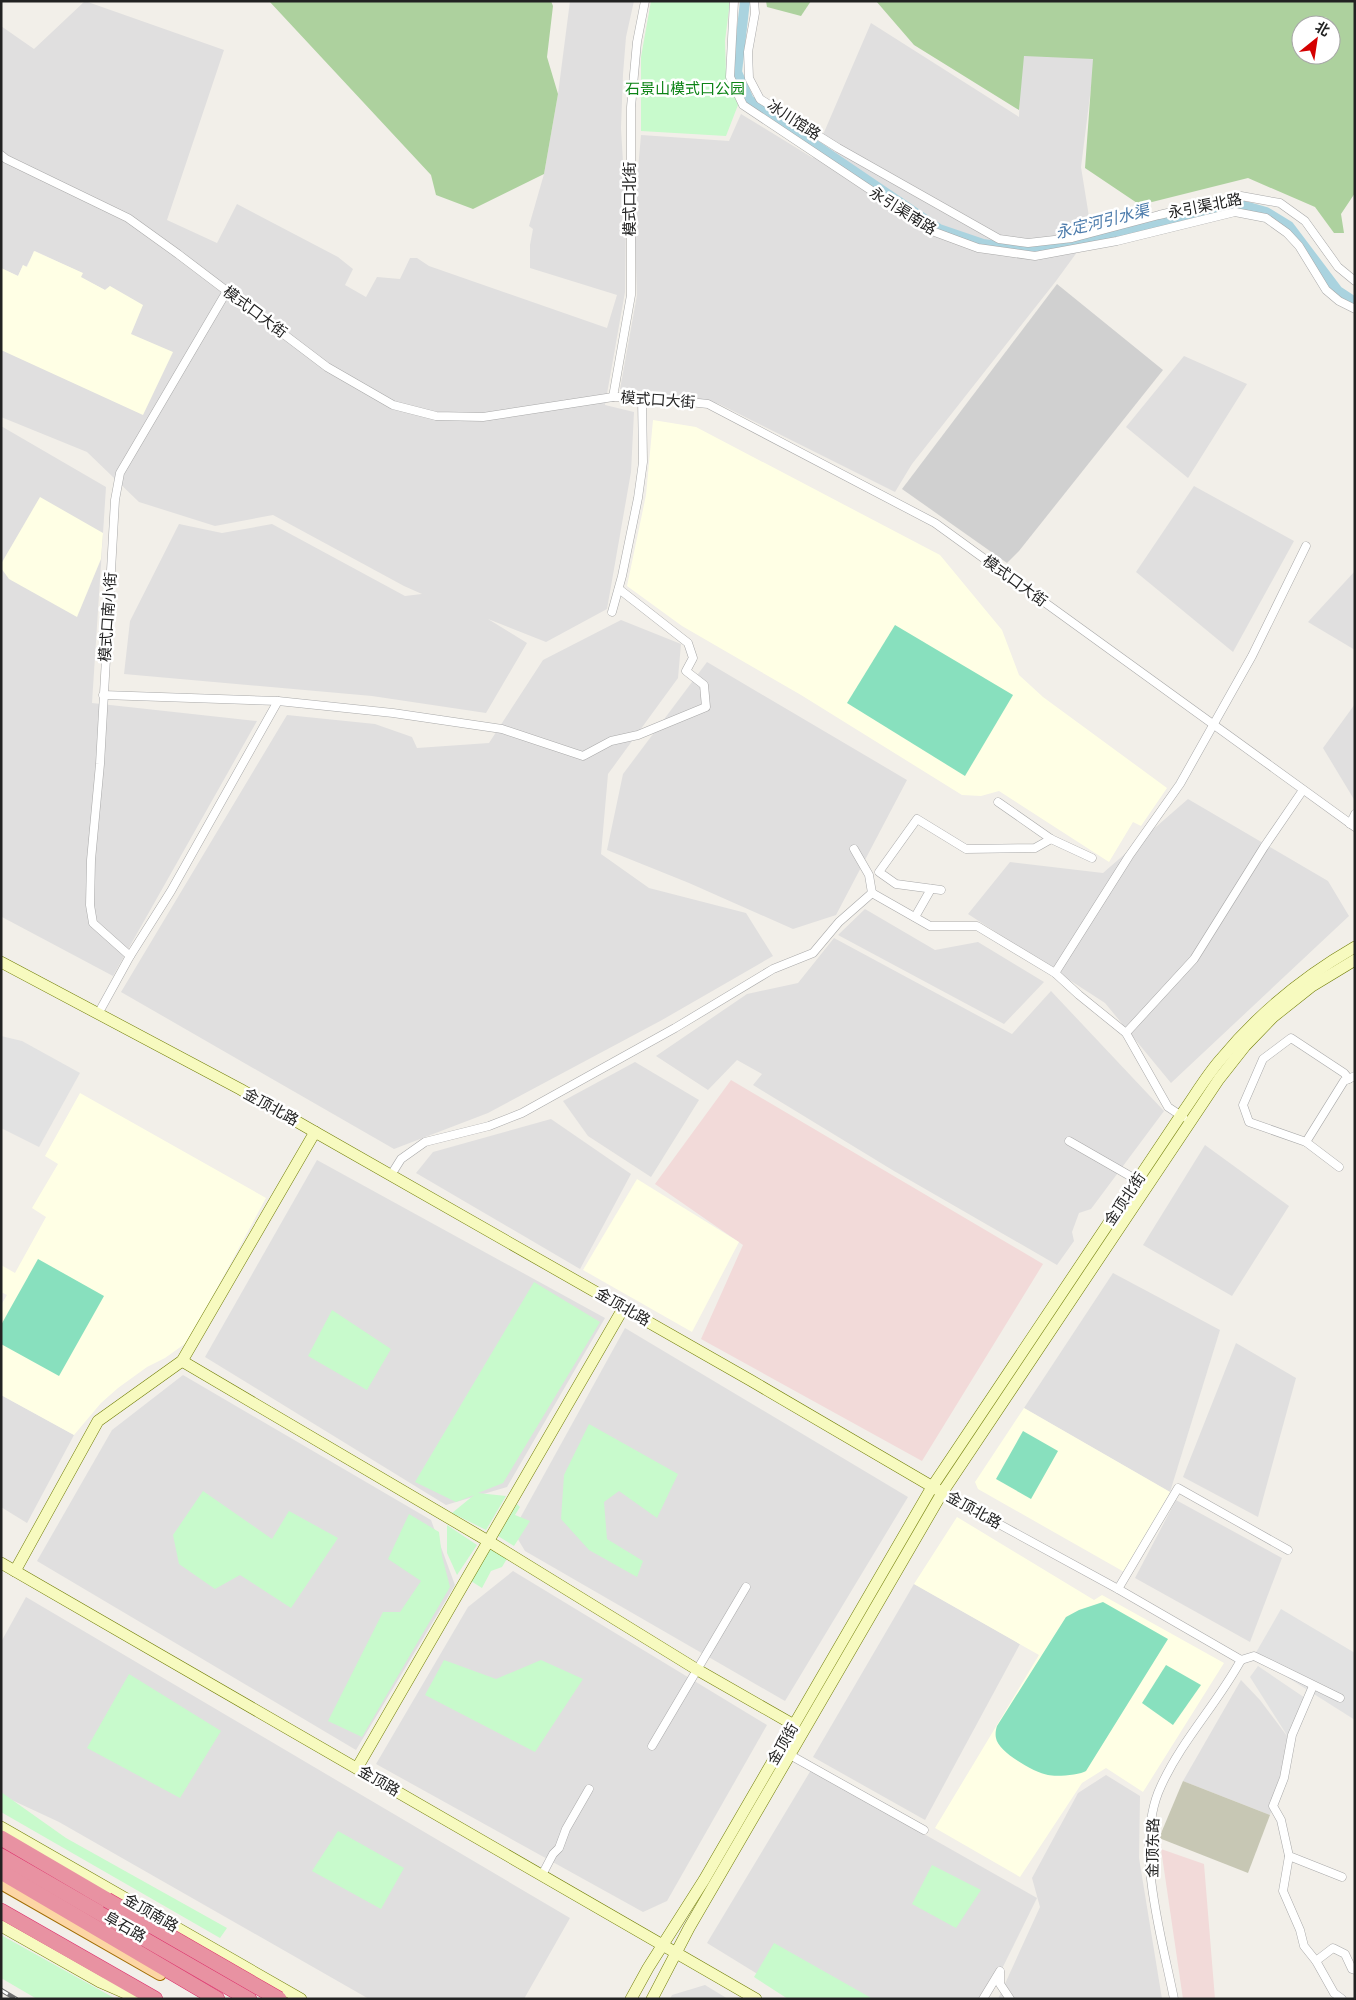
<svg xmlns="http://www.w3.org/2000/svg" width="1356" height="2000" font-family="'Noto Sans','Noto Sans SC',sans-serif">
  <rect width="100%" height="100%" fill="#f2efe9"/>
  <g fill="#e0dfdf">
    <polygon points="85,1 224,50 167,220 217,243 237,204 338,257 353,269 345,285 366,297 377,277 400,279 410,258 417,258 429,266 607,328 617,295 530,268 530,245 533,229 529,226 544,174 558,94 570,1 634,1 626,37 623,74 621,128 626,215 625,292 605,405 634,412 631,472 607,609 546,642 488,619 527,643 486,713 372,696 124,674 130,621 179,524 222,533 272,524 405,596 422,594 404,586 273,515 215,526 139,502 87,452 1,417 1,350 12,353 131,334 110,286 105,290 80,277 82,273 35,251 26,267 23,265 18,276 1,268 1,26 34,49"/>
    <polygon points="871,23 1019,117 1021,53 1095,56 1081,167 1090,223 1083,244 1056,281 912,464 895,492 719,404 700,399 620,389 637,295 634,215 641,135 729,141 741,114 813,158"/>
    <polygon points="1184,356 1247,384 1188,478 1126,427"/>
    <polygon points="1,426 106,487 92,703 257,721 113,976 2,917"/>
    <polygon points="1194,486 1294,541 1233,652 1136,572"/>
    <polygon points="1355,571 1355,650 1308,622"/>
    <polygon points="621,620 681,644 678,678 608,774 601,854 649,888 746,913 773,956 662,1020 488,1113 394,1149 121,992 287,715 375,724 412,737 417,748 489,743 543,660"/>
    <polygon points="707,662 907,780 836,915 793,929 689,883 607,850 623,774"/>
    <polygon points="1355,704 1355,801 1323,748"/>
    <polygon points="1188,799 1328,881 1349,916 1171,1083 1105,1003 968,914 1010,862 1103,873"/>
    <polygon points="865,909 935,950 978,942 1044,982 1004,1024 838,935"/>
    <polygon points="834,938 1012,1034 1051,991 1164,1111 1091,1209 1079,1213 1072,1232 1074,1241 1057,1265 894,1171 753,1085 762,1074 737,1060 708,1090 656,1056 747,994 798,983"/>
    <polygon points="635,1062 699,1100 651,1177 588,1136 563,1101"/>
    <polygon points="551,1119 631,1174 580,1269 416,1173 433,1152"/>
    <polygon points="1205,1145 1289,1206 1232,1296 1143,1245"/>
    <polygon points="317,1160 605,1318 507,1487 446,1505 205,1357"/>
    <polygon points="1113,1273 1220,1330 1170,1492 1024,1408"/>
    <polygon points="625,1328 908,1497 785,1701 525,1551 513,1531"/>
    <polygon points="1236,1343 1296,1378 1258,1517 1183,1477"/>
    <polygon points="183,1375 431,1520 455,1585 356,1750 37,1561 112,1430"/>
    <polygon points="1,1395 74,1435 27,1523 1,1507"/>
    <polygon points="1176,1500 1282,1558 1250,1642 1135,1578"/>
    <polygon points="513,1571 767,1725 667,1901 643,1912 376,1764 468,1607"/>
    <polygon points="914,1584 1020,1644 925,1820 813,1757"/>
    <polygon points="26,1597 570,1918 524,1999 369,1999 59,1822 1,1795 1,1642"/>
    <polygon points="1241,1680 1260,1700 1290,1740 1270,1815 1183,1781"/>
    <polygon points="811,1770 1037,1898 987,1999 798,1999 707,1943"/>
    <polygon points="1106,1775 1140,1796 1139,1858 1162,1999 998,1999 1040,1907 1032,1878 1078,1793"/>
    <polygon points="705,1985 728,1999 670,1999 672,1995"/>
  </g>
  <g fill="#f2dad9">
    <polygon points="731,1080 1043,1264 922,1461 701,1339 743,1245 655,1184"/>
    <polygon points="1161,1849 1204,1864 1215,1999 1183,1999"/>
  </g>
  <g fill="#ffffe5">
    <polygon points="34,251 83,273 81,277 105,290 110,286 143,305 131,334 173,352 143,415 1,350 1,268 18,276 23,265 27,267"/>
    <polygon points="653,420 696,427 940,555 1002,630 1019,675 1043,697 1167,788 1141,826 1133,822 1109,862 999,791 981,796 962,795 801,695 682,626 627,586 646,495"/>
    <polygon points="40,497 103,533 101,559 77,617 9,579 1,568 1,564"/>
    <polygon points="80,1093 266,1198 196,1327 186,1343 165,1358 147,1367 118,1388 101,1403 74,1435 1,1395 1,1305 7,1295 1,1292 1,1265 15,1273 46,1217 32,1208 58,1164 45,1156"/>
    <polygon points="637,1179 739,1242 692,1332 583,1270"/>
    <polygon points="1024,1408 1170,1492 1126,1573 978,1489 975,1482"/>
    <polygon points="957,1517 1094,1600 1102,1595 1224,1663 1143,1792 1106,1768 1082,1783 1020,1877 935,1828 1039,1655 914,1584"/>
  </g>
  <polygon fill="#d0d0d0" points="1057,284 1163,370 1019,551 1007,563 902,489"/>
  <polygon fill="#c7c7b4" points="1183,1781 1270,1815 1248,1873 1159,1838"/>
  <g fill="#add19e" fill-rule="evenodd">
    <polygon points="269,1 551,1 553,6 547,57 558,94 544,174 473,209 436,195 431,175"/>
    <polygon points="766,1 811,1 801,16 767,7"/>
    <path d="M876 1H1355V193L1341 214 1344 233H1334L1315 207 1248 178 1140 205 1085 168 1093 59 1024 56 1019 110 914 45ZM1301 25H1331V55H1301Z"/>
  </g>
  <g fill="#c8facc">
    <polygon points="651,1 730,1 725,41 726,74 738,105 726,136 641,131 641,57"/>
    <polygon points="534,1282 600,1322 503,1483 478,1493 506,1496 486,1530 452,1513 474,1495 456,1502 415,1482"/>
    <polygon points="332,1310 391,1349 367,1390 308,1356"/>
    <polygon points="589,1424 678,1474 657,1518 619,1491 604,1502 607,1539 643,1561 637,1577 589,1550 561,1519 564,1475"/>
    <polygon points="203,1491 272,1539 289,1511 338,1538 291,1608 240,1575 215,1589 179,1564 173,1535"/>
    <polygon points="517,1504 520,1507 515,1515 530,1521 514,1546 498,1536"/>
    <polygon points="409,1514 439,1532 442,1556 450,1587 362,1737 328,1721 383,1612 400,1612 421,1581 388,1559"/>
    <polygon points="447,1525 477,1545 457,1575 447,1553"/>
    <polygon points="489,1549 508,1557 502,1567 491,1571 482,1588 471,1581"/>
    <polygon points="444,1660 496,1679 541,1660 583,1679 535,1752 425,1695"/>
    <polygon points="129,1674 221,1731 180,1798 87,1748"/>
    <polygon points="1,1792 66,1838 227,1928 220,1938 1,1812"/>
    <polygon points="338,1831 404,1868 381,1909 312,1871"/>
    <polygon points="932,1865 981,1890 956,1928 912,1904"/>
    <polygon points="1,1935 116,1999 37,1999 1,1978"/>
    <polygon points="774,1943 873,1999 788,1999 754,1977"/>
  </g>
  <g fill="#88e0be">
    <polygon points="895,625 1013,695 965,776 847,703"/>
    <polygon points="38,1259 104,1296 59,1376 1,1344 1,1325"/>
    <polygon points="1023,1431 1058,1451 1031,1499 996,1479"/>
    <path d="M1103 1602 1168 1639 1086 1771C1080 1775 1056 1777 1048 1775 1035 1773 998 1752 996 1738 995 1734 996 1729 997 1726L1066 1617 1079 1610Z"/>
    <polygon points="1166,1665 1201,1685 1173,1725 1142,1703"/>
  </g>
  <g fill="#e2e2e2">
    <polygon points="1,1036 22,1041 80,1073 39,1147 1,1128"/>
    <polygon points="1281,1609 1355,1653 1355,1720 1254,1656"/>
    <polygon points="1258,1666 1311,1702 1290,1740 1250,1677"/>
  </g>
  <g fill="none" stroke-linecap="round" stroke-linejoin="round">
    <polyline stroke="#aad3df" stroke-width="10" points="745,1 737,72 749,100 939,229 983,244 1020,249 1056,249 1197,212 1245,206 1266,212 1289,226 1338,291 1355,302"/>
    <defs>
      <g id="street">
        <polyline points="734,1 730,77 743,105 932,231 978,248 1035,256 1117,241 1235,212 1266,218 1287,233 1299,246 1326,290 1339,301 1355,309"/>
        <polyline points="754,1 755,13 748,52 749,78 760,99 838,148 999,239 1028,243 1072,238 1159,215 1241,196 1280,203 1305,221 1338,267 1355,281"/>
        <polyline points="1,155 6,159 128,218 178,254 327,367 393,405 436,416 483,417 613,397 642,397 708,404 935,523 1355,827"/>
        <polyline points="613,397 631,295 631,107 637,42 645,1"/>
        <polyline points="612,612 622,576 638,498 643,462 642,397"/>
        <polyline points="103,695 278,701 393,713 502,729 583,756 611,741 638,735 706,707 704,685 686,671 693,658 688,643 619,589"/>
        <polyline points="998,802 1051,839 1092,858"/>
        <polyline points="1350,824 1355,814"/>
        <polyline points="854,849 869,875 872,893"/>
        <polyline points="941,890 896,884 879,872 917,819 966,849 1035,848 1051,839"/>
        <polyline points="872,893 930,926 977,926 1055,973 1079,995 1126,1033 1168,1107 1183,1117"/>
        <polyline points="915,917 931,889"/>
        <polyline points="130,956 93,923 90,905 91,860 100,764 115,500 120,473 227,291"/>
        <polyline points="1055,973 1129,856 1180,784 1252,656 1306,546"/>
        <polyline points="98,1014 130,956 171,891 278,701"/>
        <polyline points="1126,1033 1194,959 1264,847 1303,790"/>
        <polyline points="1069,1141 1137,1180"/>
        <polyline points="1306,1142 1249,1122 1243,1105 1263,1059 1291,1038 1344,1073 1349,1079"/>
        <polyline points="1339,1167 1306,1142 1344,1081 1355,1076"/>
        <polyline points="391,1175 401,1159 425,1142 489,1126 522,1113 675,1028 773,969 813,953 839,922 872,893"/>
        <polyline points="942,1493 1118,1589 1241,1660"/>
        <polyline points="1118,1589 1178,1488 1288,1550"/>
        <polyline points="1241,1660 1254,1656 1340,1698"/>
        <polyline points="1313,1686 1292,1735 1284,1778 1273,1806 1281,1820 1289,1856 1342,1877"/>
        <polyline points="652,1746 746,1587"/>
        <polyline points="790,1755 924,1830"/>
        <polyline points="1289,1856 1283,1891 1300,1930 1304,1946 1316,1961 1333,1948 1345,1954 1352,1969 1355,1970"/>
        <polyline points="542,1875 553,1854 559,1848 566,1829 589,1789"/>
        <polyline points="1316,1961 1334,1993 1342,1999"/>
        <polyline points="1000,1973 1000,1984 1010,1999"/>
        <polyline points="983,1999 1000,1971"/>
        <path d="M1174 1999C1162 1937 1133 1845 1161 1786 1182 1740 1217 1704 1241 1660"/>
      </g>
      <g id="secondary">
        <polyline points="1,962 240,1089 315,1132 750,1380 938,1490"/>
        <polyline points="182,1361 488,1541 696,1669 794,1725"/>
        <polyline points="1,1563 756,1999"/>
        <polyline points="15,1571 98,1421 182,1361 315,1132"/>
        <polyline points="357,1768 624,1307"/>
        <polyline points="1,1827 301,1999"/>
        <polyline points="1,1926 100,1982 139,1999"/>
        <path d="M631 1999 648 1968 704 1880 932 1487 1181 1115C1194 1097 1206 1076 1221 1059 1259 1013 1303 977 1355 947"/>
        <polyline points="652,1999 689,1928 942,1493 1219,1079 1245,1046 1273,1017 1312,986 1355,960"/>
      </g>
      <polyline id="primary" points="1,1883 160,1974"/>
      <g id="highway">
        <polyline points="1,1838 107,1900"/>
        <polyline points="1,1856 249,1999"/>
        <polyline points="1,1872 217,1999"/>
        <polyline points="1,1911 155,1999"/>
      </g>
    </defs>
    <use href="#street" stroke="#a9a9a9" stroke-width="9"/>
    <use href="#secondary" stroke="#707d05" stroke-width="12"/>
    <use href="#primary" stroke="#a06b00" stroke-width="14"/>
    <use href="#highway" stroke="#dc2a67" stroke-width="16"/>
    <use href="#street" stroke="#fff" stroke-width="8"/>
    <use href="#secondary" stroke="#f7fabf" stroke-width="11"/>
    <use href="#primary" stroke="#fcd6a4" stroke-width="12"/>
    <use href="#highway" stroke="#e892a2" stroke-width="15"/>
    <defs>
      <polyline id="rail" points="1,1990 16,1999"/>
    </defs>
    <use href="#rail" stroke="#707070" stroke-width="4.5"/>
    <use href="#rail" stroke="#fff" stroke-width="2.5" stroke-dasharray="8" stroke-linecap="butt"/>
    <defs>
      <polyline id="highway-bridge" points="107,1900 279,1999"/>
    </defs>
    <use href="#highway-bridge" stroke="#dc2a67" stroke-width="16" stroke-linecap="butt"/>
    <use href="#highway-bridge" stroke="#e892a2" stroke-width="15"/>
  </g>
  <g text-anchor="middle" stroke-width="5" stroke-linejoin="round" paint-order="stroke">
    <g font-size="15" fill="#0c8416" stroke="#fff">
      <text x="685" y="94">石景山模式口公园</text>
    </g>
    <g font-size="15" fill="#222" stroke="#fff">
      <text transform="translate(794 120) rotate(33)" y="5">冰川馆路</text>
      <text transform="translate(630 199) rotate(-90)" y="5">模式口北街</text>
      <text transform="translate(1205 206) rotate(-11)" y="5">永引渠北路</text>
      <text transform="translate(903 211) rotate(32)" y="5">永引渠南路</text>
      <text transform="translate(255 312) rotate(37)" y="5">模式口大街</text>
      <text transform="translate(658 400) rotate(4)" y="5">模式口大街</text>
      <text transform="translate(1015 581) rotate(36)" y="5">模式口大街</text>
      <text transform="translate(108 617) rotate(-86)" y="5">模式口南小街</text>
      <text transform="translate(271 1107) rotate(29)" y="5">金顶北路</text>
      <text transform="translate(1125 1199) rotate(-56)" y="5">金顶北街</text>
      <text transform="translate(623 1307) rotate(30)" y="5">金顶北路</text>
      <text transform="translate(974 1510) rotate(29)" y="5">金顶北路</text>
      <text transform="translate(783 1744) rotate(-60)" y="5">金顶街</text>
      <text transform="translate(379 1781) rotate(30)" y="5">金顶路</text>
      <text transform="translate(1153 1848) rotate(-89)" y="5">金顶东路</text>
      <text transform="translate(151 1913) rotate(30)" y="5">金顶南路</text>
      <text transform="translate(125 1927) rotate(30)" y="5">阜石路</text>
    </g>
    <g font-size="16" font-style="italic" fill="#4a7aab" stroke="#fff">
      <text transform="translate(1102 221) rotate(-14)" y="6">永定河引水渠</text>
    </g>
  </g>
  <rect width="1356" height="2000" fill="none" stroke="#222222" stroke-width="5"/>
  <g transform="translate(1316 40) rotate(30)"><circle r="24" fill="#ffffff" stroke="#a7a7a7"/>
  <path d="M0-4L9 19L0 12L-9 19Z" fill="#d40000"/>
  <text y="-8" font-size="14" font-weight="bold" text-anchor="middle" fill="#222222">北</text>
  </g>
</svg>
